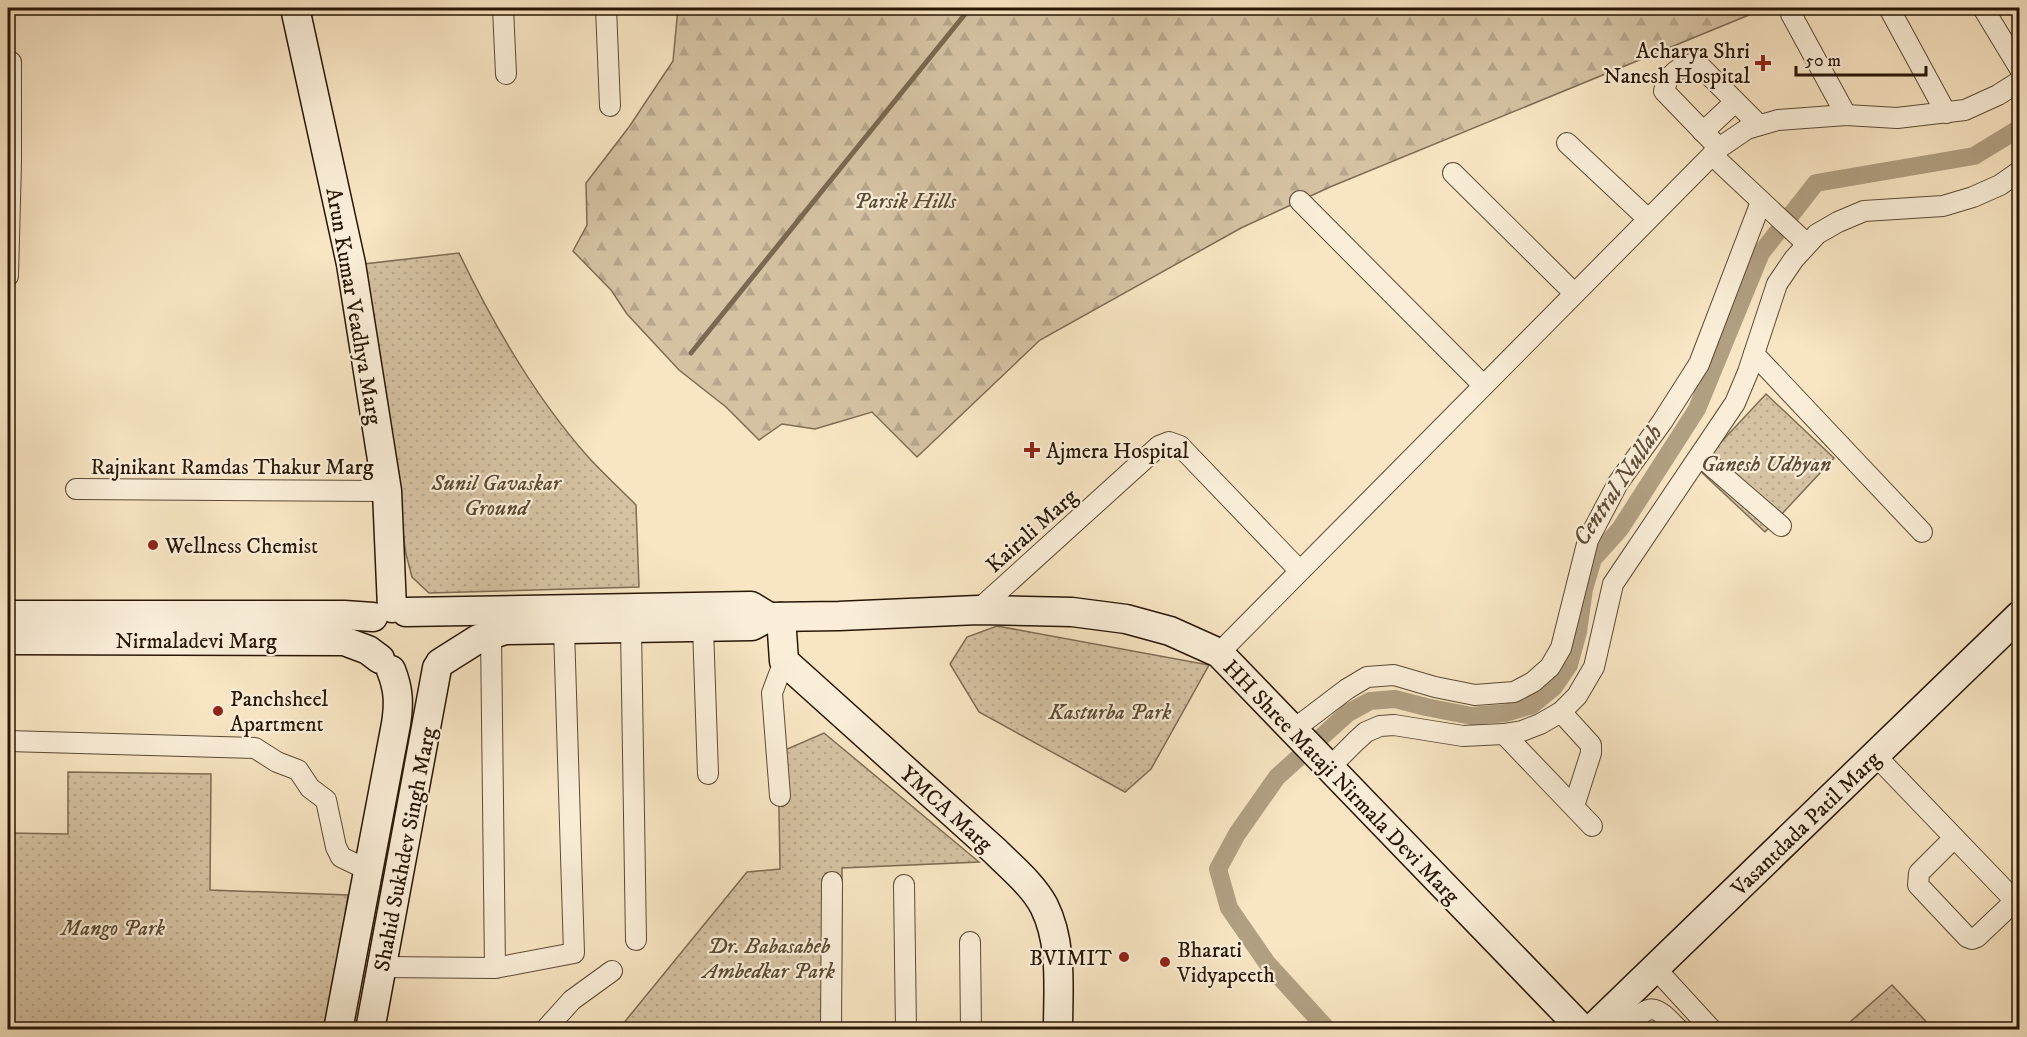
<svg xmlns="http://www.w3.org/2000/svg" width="2027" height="1037" font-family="'IM FELL DW Pica',serif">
  <defs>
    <pattern id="forest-firs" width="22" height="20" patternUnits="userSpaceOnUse" patternTransform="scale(1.5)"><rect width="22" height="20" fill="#d5c2a3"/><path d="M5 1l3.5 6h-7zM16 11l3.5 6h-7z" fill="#b7a68b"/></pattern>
    <pattern id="park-dots" width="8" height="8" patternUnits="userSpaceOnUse" patternTransform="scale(1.5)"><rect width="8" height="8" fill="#d5c2a3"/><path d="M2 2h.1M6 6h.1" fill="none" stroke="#b7a68b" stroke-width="1.8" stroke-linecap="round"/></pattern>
  </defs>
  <rect width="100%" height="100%" fill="#f8e5c3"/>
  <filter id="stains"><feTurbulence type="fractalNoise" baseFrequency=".00333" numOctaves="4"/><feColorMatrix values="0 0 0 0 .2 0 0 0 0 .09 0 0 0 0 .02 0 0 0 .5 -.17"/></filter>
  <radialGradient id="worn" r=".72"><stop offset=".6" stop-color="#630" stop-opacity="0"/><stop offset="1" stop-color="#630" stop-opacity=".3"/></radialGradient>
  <polygon fill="url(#forest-firs)" stroke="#7e6c54" stroke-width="1.5" points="678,8 1766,8 1330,187 1241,228 1040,340 917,457 872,412 815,429 782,424 759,440 726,407 679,370 627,314 611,290 573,251 587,225 586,183 629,127 673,61"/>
  <g fill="url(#park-dots)" stroke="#7e6c54" stroke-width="1.5">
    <path d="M459 253C494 326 536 399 590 459 605 475 621 490 636 505L639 587 429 593 412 577 406 554 364 264Z"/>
    <polygon points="1766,394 1834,458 1765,532 1697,468"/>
    <polygon points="997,626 1209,665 1151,769 1125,792 979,712 950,664 967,637"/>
    <polygon points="824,733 979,862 842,868 841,1029 618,1030 747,872 780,869 778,753"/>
    <polygon points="68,772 211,774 210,890 348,895 329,1029 8,1030 8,833 68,834"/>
    <polygon points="1892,985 1933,1029 1842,1029"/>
  </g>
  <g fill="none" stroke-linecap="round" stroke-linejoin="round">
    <polyline stroke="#7a6850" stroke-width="5" points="691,353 970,8"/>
    <polyline stroke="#b19f82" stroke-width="18" points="1328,1030 1267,963 1229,908 1218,869 1237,834 1277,777 1348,713 1370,701 1395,699 1426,707 1472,716 1505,713 1532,705 1554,687 1569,665 1578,632 1584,589 1593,559 1620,529 1697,409 1761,253 1816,183 1974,156 2020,128"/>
    <defs>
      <g id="street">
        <polyline points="503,8 506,74"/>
        <polyline points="606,8 610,106"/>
        <polyline points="1889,8 1946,113"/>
        <polyline points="1983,8 2020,69"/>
        <polyline points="1791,14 1846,115"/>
        <polyline points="1703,132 1735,102"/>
        <polyline points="1567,143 1648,219"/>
        <path d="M1719 148 1664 91C1667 74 1681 65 1697 63L1759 125"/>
        <polyline points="1712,155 1807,244"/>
        <polyline points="1453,173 1574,293"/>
        <polyline points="1300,201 1483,385"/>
        <polyline points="8,276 11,162 11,62"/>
        <polyline points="1754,354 1922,532"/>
        <polyline points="1700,456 1781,526"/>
        <polyline points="76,489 387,491"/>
        <polyline points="978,610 1159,446 1169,442 1180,446 1299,570"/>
        <polyline points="703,627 708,774"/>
        <polyline points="631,628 636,940"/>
        <polyline points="491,635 495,968"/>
        <polyline points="1219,653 1719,148 1747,129 1778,120 1846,115 1897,118 1965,110 1998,95 2020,81"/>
        <polyline points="1561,712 1591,745 1591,753 1574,806"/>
        <polyline points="1293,730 1347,689 1367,677 1394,675 1435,687 1475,695 1514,692 1533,682 1550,667 1561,648 1588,540 1618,483 1662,422 1699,364 1761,202"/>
        <polyline points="1504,734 1592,826"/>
        <polyline points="8,741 255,748 277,762 298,770 310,788 326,800 336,847 341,857 368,870"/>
        <polyline points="1875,755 2020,906"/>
        <polyline points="1330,767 1356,741 1366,732 1380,726 1394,725 1463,736 1504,734 1522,731 1540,724 1561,712 1577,696 1594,667 1613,584 1735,403 1748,372 1777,284 1794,259 1817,234 1838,222 1864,211 1943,206 1973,197 2000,185 2020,171"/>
        <polyline points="780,796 772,693 784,661"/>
        <polyline points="1954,838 1919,873 1918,885 1967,937 1972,939 1977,937 2015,901"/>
        <polyline points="904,885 906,1030"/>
        <polyline points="970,942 971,1030"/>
        <polyline points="380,967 495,968 574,953 564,629"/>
        <polyline points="1655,968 1712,1030"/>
        <polyline points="545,1030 572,1000 612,971"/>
        <polyline points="831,1030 832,882"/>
        <path d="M1623 1030C1652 1003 1652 1002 1679 1030"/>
      </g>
      <g id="secondary">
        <polyline points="295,8 351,264 387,491 392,608"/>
        <polyline points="406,612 751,606 769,617"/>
        <polyline points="8,615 344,615 373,617"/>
        <path d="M781 617 784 661 995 851C1012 868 1033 885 1044 906 1063 944 1058 989 1058 1030"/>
        <polyline points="8,640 344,641 368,650 380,659"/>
        <polyline points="440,663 478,639 505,630 752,626 769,617 839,616 978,610 1072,612 1126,619 1170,631 1219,653 1583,1030"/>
        <path d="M338 1030 396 724C399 704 399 690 391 670"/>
        <polyline points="370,1030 437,668"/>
        <polyline points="1591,1030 2020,615"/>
      </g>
    </defs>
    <use href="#street" stroke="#5c4a34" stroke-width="22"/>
    <use href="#secondary" stroke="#281605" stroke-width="31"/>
    <use href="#street" stroke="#faeed8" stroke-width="20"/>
    <use href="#secondary" stroke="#faeed8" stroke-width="28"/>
  </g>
  <g fill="#8f2418" stroke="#faeed8" stroke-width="2">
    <path d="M1760 54h6v6h6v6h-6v6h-6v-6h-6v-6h6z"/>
    <path d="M1029 441h6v6h6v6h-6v6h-6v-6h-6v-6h6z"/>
    <circle cx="153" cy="545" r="6"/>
    <circle cx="218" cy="711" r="6"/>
    <circle cx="1124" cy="957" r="6"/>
    <circle cx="1165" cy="962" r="6"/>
  </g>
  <g text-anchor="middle" stroke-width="4.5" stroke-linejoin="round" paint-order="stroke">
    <g font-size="22" fill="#281605" stroke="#faeed8" text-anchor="start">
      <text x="1750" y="58" text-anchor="end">Acharya Shri<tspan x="1750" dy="25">Nanesh Hospital</tspan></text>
      <text x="1046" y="458">Ajmera Hospital</text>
      <text x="165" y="553">Wellness Chemist</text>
      <text x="230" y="706">Panchsheel<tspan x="230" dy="25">Apartment</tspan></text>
      <text x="1177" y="957">Bharati<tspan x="1177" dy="25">Vidyapeeth</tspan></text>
      <text x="1112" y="965" text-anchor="end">BVIMIT</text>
    </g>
    <g font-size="22" font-style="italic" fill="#5c4a34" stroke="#faeed8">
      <text x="905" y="208">Parsik Hills</text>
      <text x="1766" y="471">Ganesh Udhyan</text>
      <text x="496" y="490">Sunil Gavaskar<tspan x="496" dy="25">Ground</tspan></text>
      <text x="1110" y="719">Kasturba Park</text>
      <text x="113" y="935">Mango Park</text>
      <text x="769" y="953">Dr. Babasaheb<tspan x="769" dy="25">Ambedkar Park</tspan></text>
    </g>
    <g font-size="22" fill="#281605" stroke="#faeed8">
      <text transform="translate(355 306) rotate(80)" y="8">Arun Kumar Veadhya Marg</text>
      <text x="232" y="474">Rajnikant Ramdas Thakur Marg</text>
      <text transform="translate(1031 530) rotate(-42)" y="8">Kairali Marg</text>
      <text x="196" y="648">Nirmaladevi Marg</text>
      <text transform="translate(1342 781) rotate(46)" y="8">HH Shree Mataji Nirmala Devi Marg</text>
      <text transform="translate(947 808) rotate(42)" y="8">YMCA Marg</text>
      <text transform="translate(1805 823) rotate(-44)" y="8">Vasantdada Patil Marg</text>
      <text transform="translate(404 849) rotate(-79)" y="8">Shahid Sukhdev Singh Marg</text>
    </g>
    <g font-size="24" font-style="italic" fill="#5f4d37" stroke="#faeed8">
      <text transform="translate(1617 485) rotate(-56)" y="8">Central Nullah</text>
    </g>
  </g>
  <rect width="2027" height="1037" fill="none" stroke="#f8e5c3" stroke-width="30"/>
  <rect x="9" y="9" width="2009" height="1019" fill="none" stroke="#281605" stroke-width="3"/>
  <rect x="15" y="15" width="1997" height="1007" fill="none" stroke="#281605" stroke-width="1.5"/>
  <path d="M1796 66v9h130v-9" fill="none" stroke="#281605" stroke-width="3"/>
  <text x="1805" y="66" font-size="18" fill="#281605" stroke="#faeed8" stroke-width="4.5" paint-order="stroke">50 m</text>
  <rect width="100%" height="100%" filter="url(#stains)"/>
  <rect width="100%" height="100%" fill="url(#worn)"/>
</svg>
